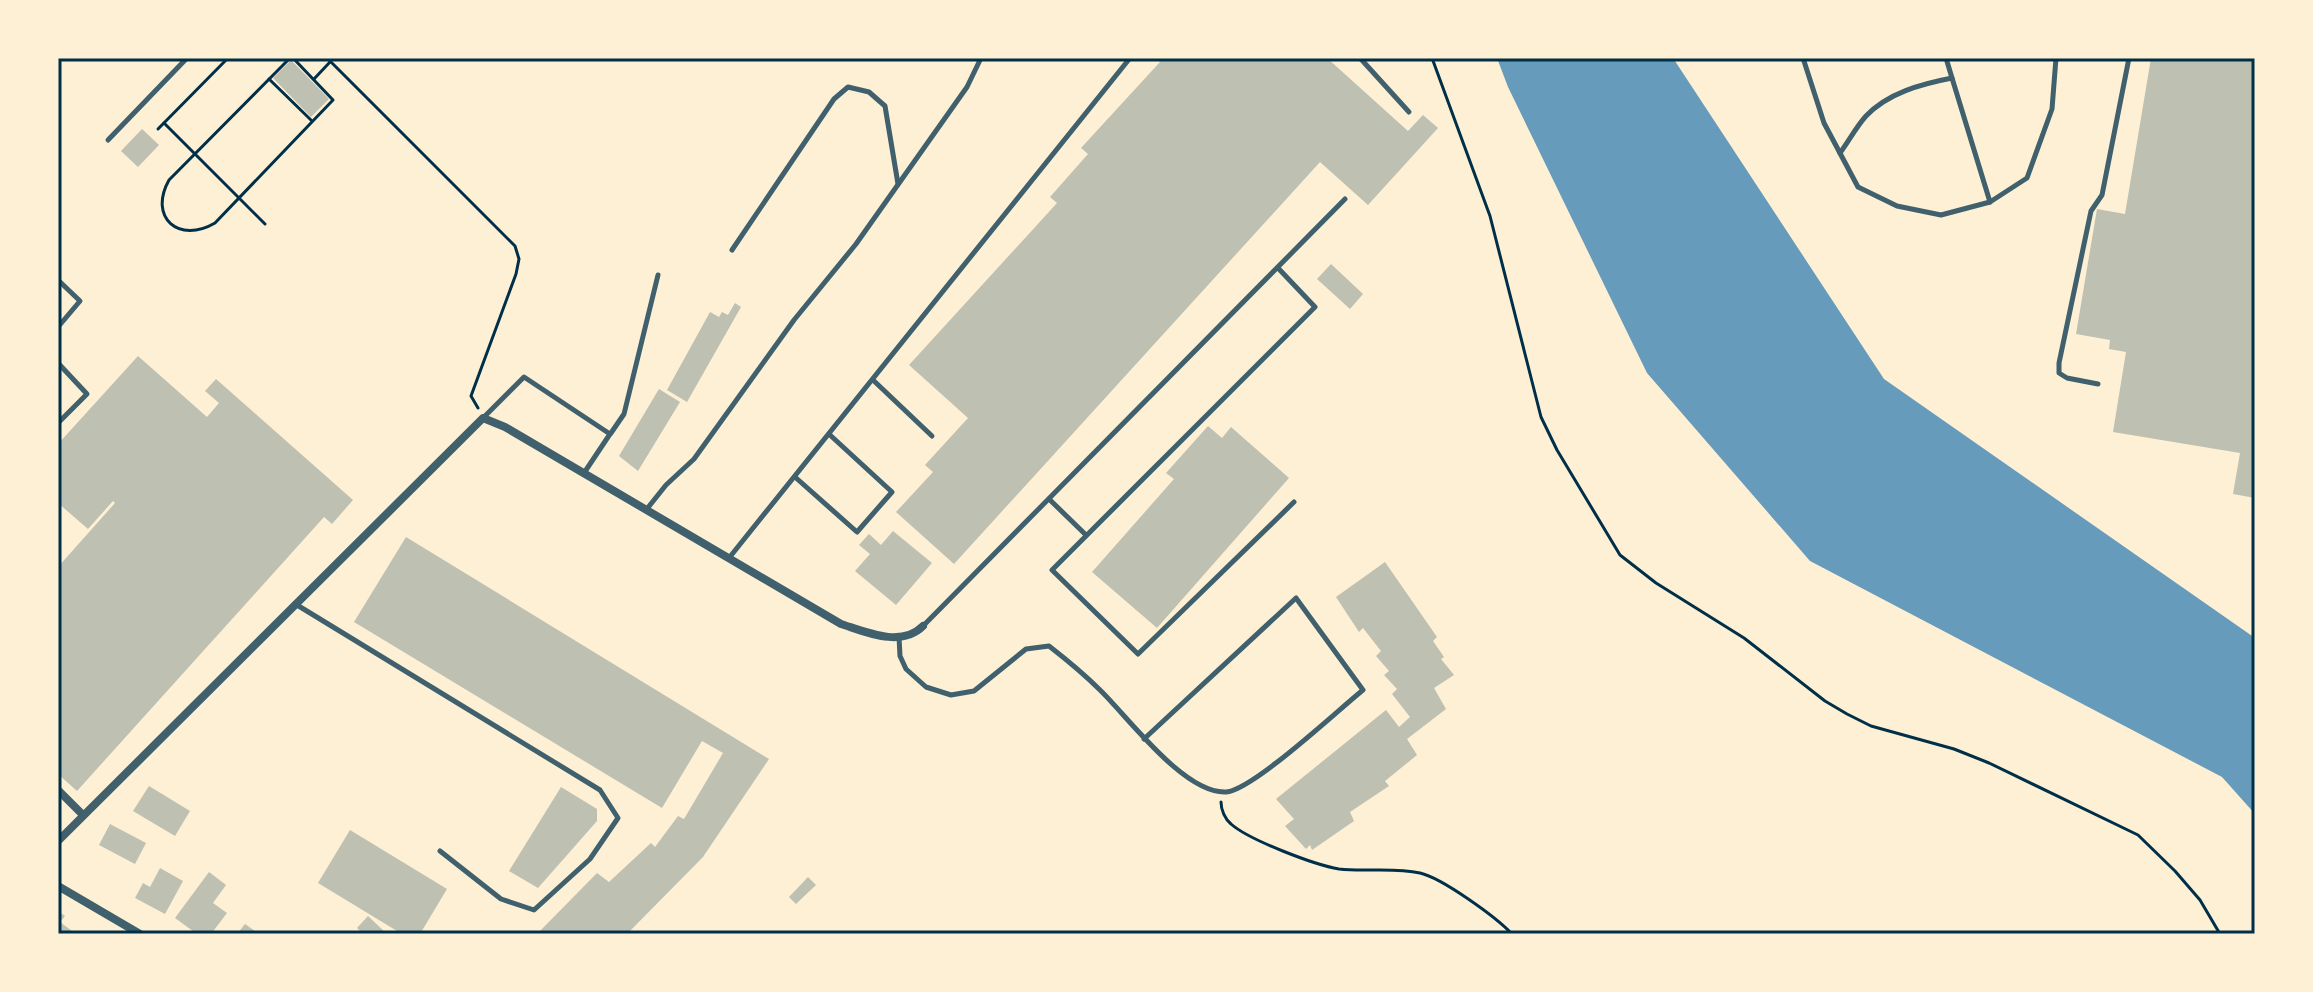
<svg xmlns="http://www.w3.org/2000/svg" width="2313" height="992" font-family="'Titillium Web',sans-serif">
  <rect width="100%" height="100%" fill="#fdf0d5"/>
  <polygon fill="#669bbc" points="1497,58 1673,58 1884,379 2255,638 2255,814 2222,777 1810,561 1647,373 1508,87"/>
  <g fill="#bec0b2">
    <polygon points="1155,58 1327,58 1408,131 1423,115 1438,128 1368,205 1320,162 954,564 896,512 933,472 925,465 968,418 909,365 1057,203 1050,197 1088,154 1081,148 1160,62"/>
    <polygon points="2151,58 2255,58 2255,498 2233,494 2240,453 2113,432 2126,352 2109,349 2110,340 2076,334 2097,209 2125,214"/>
    <polygon points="291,60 329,99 311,117 273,78"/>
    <polygon points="142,129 159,145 138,167 121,151"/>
    <polygon points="1331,264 1363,294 1350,309 1317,279"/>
    <polygon points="735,303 741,307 687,402 667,390 710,312 719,317 722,312 728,315"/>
    <polygon points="138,356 207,417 219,403 205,391 216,379 353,500 332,524 324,517 77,791 58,774 58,567 115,503 113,501 88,529 58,503 58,444"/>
    <polygon points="659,389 680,402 638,471 619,456"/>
    <polygon points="1208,426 1222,438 1231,427 1289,478 1157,628 1092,572 1174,479 1166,473"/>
    <polygon points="893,531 932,563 896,605 855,571 870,554 859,545 869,534 881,545"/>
    <polygon points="406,537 769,759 703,857 627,934 537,934 597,873 609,882 651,843 655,847 678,816 684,819 723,753 702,741 662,808 354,622"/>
    <polygon points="1385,562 1437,637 1433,641 1444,657 1441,659 1454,675 1434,688 1446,709 1407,739 1417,755 1385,781 1389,786 1350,812 1354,821 1312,850 1310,845 1306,849 1285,826 1294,819 1276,799 1386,710 1399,727 1410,717 1392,694 1397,689 1384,675 1389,671 1376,656 1381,651 1363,628 1359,632 1336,597"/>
    <polygon points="149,786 190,811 175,836 133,811"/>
    <polygon points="561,787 597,809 597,821 538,888 509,871"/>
    <polygon points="110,824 146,843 135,864 99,845"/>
    <polygon points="350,830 447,889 420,934 402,934 318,883"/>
    <polygon points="160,868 183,881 165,914 135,898 143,883 150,887"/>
    <polygon points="209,872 226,885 213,903 227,913 211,934 197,934 175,918"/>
    <polygon points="808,877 816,885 796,904 789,897"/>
    <polygon points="58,911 65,916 60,922 76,934 58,934"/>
    <polygon points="368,916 387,934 363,934 357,928"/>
    <polygon points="245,924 259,934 237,934"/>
  </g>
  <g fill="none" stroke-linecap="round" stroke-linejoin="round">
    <g stroke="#003049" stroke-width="3">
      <path d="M290 58 169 180C148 218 179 244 215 223L333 100 293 58"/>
      <polyline points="327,58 515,246 519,259 516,274 471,396 478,408"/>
      <polyline points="1432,58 1490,216 1541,417 1557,450 1620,555 1656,583 1744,638 1825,701 1847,714 1871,726 1954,749 1989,763 2138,835 2175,871 2200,900 2220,934"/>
      <polyline points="269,79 312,121"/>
      <polyline points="314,79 330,62"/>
      <polyline points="164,123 265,224"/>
      <polyline points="158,129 228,58"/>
      <path d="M1221 802C1221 810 1225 819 1231 824 1249 840 1315 865 1339 869 1365 872 1394 867 1420 873 1442 878 1496 917 1512 934"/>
    </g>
    <g stroke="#3f606c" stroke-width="5">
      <polyline points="1360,58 1409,112"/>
      <polyline points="1803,58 1824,123 1858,187 1897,206 1941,215 1990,202 2027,178 2052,109 2056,58"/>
      <polyline points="1946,58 1952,78"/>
      <polyline points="108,140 187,58"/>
      <path d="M1840 153C1849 141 1856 127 1866 116 1888 93 1921 84 1952 78L1990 202"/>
      <polyline points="732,250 834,99 848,87 869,92 885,106 898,184"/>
      <polyline points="1278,268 1315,307 1052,570 1138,654 1294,502"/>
      <polyline points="58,280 80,301 58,327"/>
      <polyline points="58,363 87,394 58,423"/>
      <polyline points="873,380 932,436"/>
      <polyline points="2098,384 2067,378 2059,373 2059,363 2091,211 2102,195 2129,58"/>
      <polyline points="484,417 524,377 610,434 584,473"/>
      <polyline points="611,433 624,414 658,275"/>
      <polyline points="795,477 857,532 892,492 830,435"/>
      <polyline points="1049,499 1086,535"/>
      <polyline points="646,510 666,485 694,459 794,320 856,244 967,87 981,58"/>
      <polyline points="729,558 1130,58"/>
      <polyline points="297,605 600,790 618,818 590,859 534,910 501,899 440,851"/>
      <polyline points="923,626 1345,199"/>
      <path d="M899 637 900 656 906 669 926 687 951 695 974 691 1026 649 1049 646C1067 660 1084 674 1100 690 1128 717 1184 794 1226 792 1253 790 1338 710 1363 690L1296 598 1144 739"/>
    </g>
    <g stroke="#3f606c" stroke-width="8">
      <polyline points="58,790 83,815"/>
      <path d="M58 841 483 418 505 427 841 624C866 632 901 648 923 626"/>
      <polyline points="58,886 140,934"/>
    </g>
  </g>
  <rect width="2313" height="992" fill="none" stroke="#fdf0d5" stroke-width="120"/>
  <rect x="60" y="60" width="2193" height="872" fill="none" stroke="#003049" stroke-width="3"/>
</svg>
